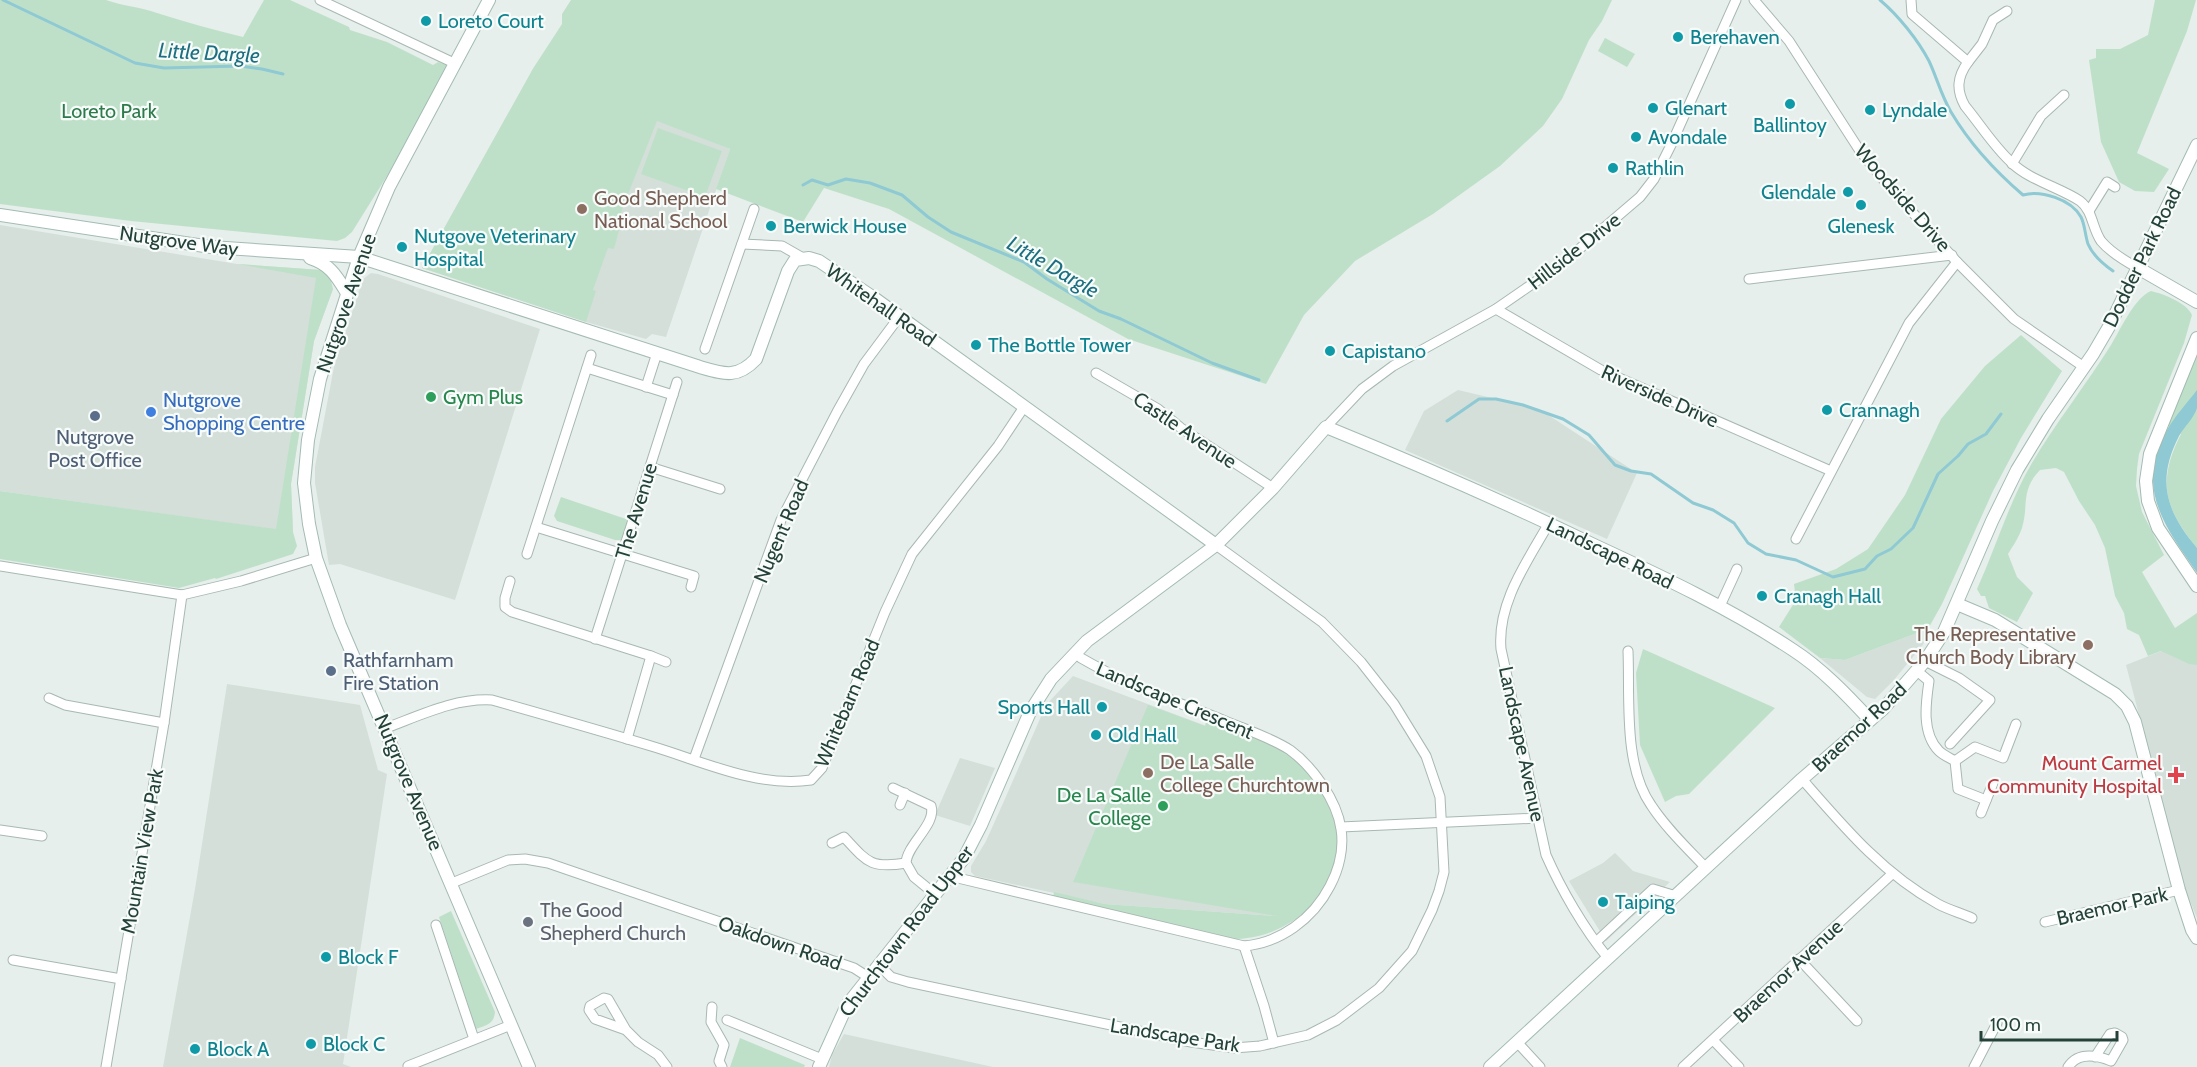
<svg xmlns="http://www.w3.org/2000/svg" width="2197" height="1067" font-family="Cabin,sans-serif">
  <rect width="100%" height="100%" fill="#e6efeb"/>
  <g fill="#d4dfda">
    <polygon points="534,67 730,149 666,337 652,334 646,339 586,322 422,268"/>
    <polygon points="0,225 237,264 321,270 333,289 314,341 291,484 293,532 0,491"/>
    <polygon points="371,273 378,274 540,329 455,600 340,564 329,565 315,483 315,467 334,367 363,279"/>
    <polygon points="1458,390 1539,409 1637,473 1607,539 1405,450 1424,411"/>
    <polygon points="1928,629 1931,631 1922,646 1893,681 1875,699 1867,697 1820,658 1845,660"/>
    <polygon points="2197,637 2197,918 2183,884 2126,665"/>
    <polygon points="1073,676 1257,745 1288,917 1105,904 975,876 971,872 971,866 986,841 1004,801 1046,705"/>
    <polygon points="227,684 360,705 378,770 387,774 343,1064 351,1067 163,1067 195,889"/>
    <polygon points="960,758 995,768 970,826 935,815"/>
    <polygon points="1615,853 1633,871 1670,882 1606,941 1569,881 1603,863"/>
    <polygon points="844,1034 943,1056 993,1067 829,1067 832,1055"/>
  </g>
  <g fill="#bfe0c8">
    <path d="M0 0H106C123 6 140 7 157 13 185 22 214 30 243 37L264 0H290L349 27 350 30 387 42 433 65 438 62 446 65 452 72 352 232 345 238 337 241 131 221 0 204Z"/>
    <polygon points="571,0 1612,0 1602,21 1589,40 1562,99 1543,126 1500,166 1433,214 1355,261 1304,315 1266,384 1128,339 889,209 824,188 803,222 716,189 730,149 657,121 621,212 623,216 614,249 608,248 593,290 596,291 586,322 422,268 534,67 562,24 562,14"/>
    <polygon points="2155,0 2196,0 2187,31 2137,153 2169,169 2154,192 2135,191 2119,182 2101,142 2089,60 2096,58 2096,49 2120,49 2148,35"/>
    <polygon points="1605,38 1635,54 1627,67 1598,51"/>
    <polygon points="658,128 722,151 705,197 641,174"/>
    <polygon points="237,264 321,270 330,276 333,289 314,341 291,484 293,532 297,546 293,554 216,579 215,578 179,588 0,559 0,491 276,529 316,278"/>
    <path d="M2151 291C2164 294 2187 303 2192 315L2184 343 2139 454 2137 469 2136 486 2142 512 2164 555 2142 572 2175 628 2197 613V665L2189 664 2161 651 2148 656 2139 635 2127 629 2124 613 2115 596 2105 548 2095 525 2079 501 2064 472 2056 468 2040 470C2020 491 2029 505 2022 528 2019 537 2013 546 2008 554L2017 577 2033 593 2017 622 1989 608 1985 596H1981L1977 589C1996 547 2009 502 2032 463 2056 422 2086 385 2111 345 2121 329 2134 298 2151 291Z"/>
    <polygon points="2021,335 2062,371 2021,438 1993,491 1942,604 1928,629 1845,660 1820,658 1779,627 1796,600 1794,584 1836,569 1868,549 1905,495 1941,419 1985,366"/>
    <path d="M2197 353V548C2164 508 2157 481 2181 434L2169 426V422Z"/>
    <polygon points="561,497 629,520 621,540 615,540 557,521 554,516"/>
    <polygon points="1643,649 1775,708 1689,794 1676,796 1665,802 1640,745 1636,673"/>
    <path d="M1148 705 1205 726 1207 719C1235 731 1281 744 1302 764 1312 773 1319 786 1325 798 1331 811 1338 826 1338 841 1338 900 1284 941 1228 939L1053 897 1054 892 1105 904 1277 916 1073 882Z"/>
    <path d="M451 911 495 1012C494 1024 487 1025 476 1029L439 917Z"/>
    <polygon points="740,1038 805,1065 804,1067 730,1067"/>
  </g>
  <path fill="#8ec9d4" d="M2197 390C2197 395 2197 403 2197 408 2194 418 2184 427 2179 436 2156 481 2166 511 2197 548V573C2165 526 2134 488 2167 430 2175 416 2187 403 2197 390Z"/>
  <g fill="none" stroke-linecap="round" stroke-linejoin="round">
    <g stroke="#8ec9d4" stroke-width="3">
      <polyline points="3,0 135,63 164,68 240,66 262,69 283,74"/>
      <path d="M1880 0C1898 15 1918 40 1929 61 1937 78 1941 95 1951 112 1970 144 1995 171 2023 195 2041 190 2071 199 2081 217 2085 225 2085 235 2088 244 2093 256 2103 264 2113 271"/>
      <polyline points="803,185 812,180 828,185 846,179 870,183 902,195 928,217 951,232 1024,262 1047,279 1099,311 1121,319 1212,363 1259,380"/>
      <polyline points="1447,421 1479,399 1496,399 1523,405 1563,419 1589,435 1615,465 1631,471 1651,474 1693,503 1713,510 1734,523 1748,543 1766,554 1796,560 1833,577 1865,569 1877,556 1891,549 1913,528 1938,474 1958,456 1968,444 1986,434 2001,414"/>
    </g>
    <defs>
      <g id="street">
        <polyline points="320,0 454,63"/>
        <polyline points="1754,0 1789,41 1860,151 1887,184 1957,262 2014,319 2084,367"/>
        <path d="M1911 0 1912 14 1968 62C1957 77 1956 90 1965 106 1980 124 1994 147 2012 163 2029 180 2061 188 2080 201 2093 211 2092 228 2101 241 2111 253 2125 261 2138 268"/>
        <polyline points="1968,62 1982,44 1993,20 2007,11"/>
        <polyline points="2012,164 2041,116 2064,95"/>
        <polyline points="2089,211 2107,182 2115,187"/>
        <polyline points="742,244 782,246 803,258"/>
        <polyline points="1749,279 1952,255"/>
        <polyline points="1496,309 1601,370 1831,471"/>
        <polyline points="705,349 754,209"/>
        <polyline points="587,368 673,395"/>
        <polyline points="1096,373 1158,409 1181,428 1273,488"/>
        <polyline points="646,387 657,353"/>
        <polyline points="1326,427 1362,389 1393,366 1496,309 1525,289 1564,262 1640,197 1654,179 1671,145 1736,0"/>
        <polyline points="650,467 720,489"/>
        <path d="M1549 523C1527 562 1497 603 1501 649L1546 855C1561 889 1584 929 1608 958"/>
        <polyline points="536,527 694,576 691,587"/>
        <polyline points="1796,539 1909,323 1957,262"/>
        <polyline points="527,554 591,355"/>
        <polyline points="0,566 182,595 241,581 316,558"/>
        <polyline points="510,581 505,598 505,607 512,612 651,656 627,739"/>
        <polyline points="1720,606 1737,569"/>
        <polyline points="595,639 677,382"/>
        <path d="M1628 651C1630 697 1623 765 1651 805 1666 828 1687 848 1706 868"/>
        <polyline points="651,656 666,662"/>
        <polyline points="1925,661 1959,678 1990,700 1950,744"/>
        <path d="M1917 671 1929 681C1926 702 1921 733 1939 751 1943 755 1950 758 1955 761L1958 789 1986 800"/>
        <polyline points="49,698 65,705 164,723"/>
        <path d="M386 728C421 715 455 698 492 700 545 715 598 730 651 746 702 761 757 788 811 780L822 768 885 612 912 554 998 446 1024 407"/>
        <polyline points="694,759 781,520 837,412 864,364 899,317"/>
        <polyline points="1955,761 1975,747 2003,758 2016,724"/>
        <path d="M1802 779C1843 826 1883 874 1938 904 1949 910 1961 913 1972 918"/>
        <path d="M893 788 931 806C937 824 907 844 906 863L914 877 936 895"/>
        <polyline points="900,805 905,793"/>
        <polyline points="1981,813 1993,783"/>
        <polyline points="1341,827 1538,818"/>
        <polyline points="0,830 42,836"/>
        <path d="M832 843 844 837C867 862 871 869 906 863"/>
        <path d="M951 874 958 878 1244 946C1280 943 1313 919 1330 886 1339 869 1344 848 1341 829 1337 800 1312 766 1290 750 1270 737 1244 729 1223 720 1191 707 1157 696 1125 681 1110 674 1095 666 1081 658L1075 653"/>
        <polyline points="452,883 508,860 525,859 548,863 854,968 868,977"/>
        <polyline points="2045,922 2179,890"/>
        <polyline points="436,925 474,1039"/>
        <polyline points="1596,942 1653,889 1676,896"/>
        <polyline points="1244,946 1264,1006 1274,1043"/>
        <polyline points="1799,959 1857,1021"/>
        <polyline points="13,960 121,979"/>
        <polyline points="878,964 891,977 908,982 1191,1042 1234,1048 1260,1046 1308,1035 1337,1020 1379,988 1412,951 1432,910 1439,891 1444,872 1440,797 1426,756 1394,704 1361,662 1322,622 1216,545"/>
        <polyline points="712,1007 711,1022 724,1045 719,1061 722,1067"/>
        <polyline points="727,1020 822,1059"/>
        <polyline points="626,1030 595,1019 589,1010 590,1006 604,998 608,999 626,1030 638,1042 658,1055 667,1067"/>
        <polyline points="1713,1040 1739,1067"/>
        <polyline points="1517,1042 1540,1067"/>
        <polyline points="408,1066 511,1025"/>
        <polyline points="106,1067 164,723 182,595"/>
        <polyline points="1683,1067 1892,874"/>
        <polyline points="1974,1067 1997,1023"/>
        <path d="M2068 1067C2078 1052 2096 1055 2111 1061L2123 1040 2122 1037 2115 1033 2110 1034 2095 1057"/>
      </g>
      <g id="secondary">
        <polyline points="489,0 389,187 359,257 320,379 308,440 304,483 309,524 316,558 340,625 529,1067"/>
        <path d="M0 215 211 247 359 257 700 367C724 374 737 379 756 359L788 271 795 260 809 258 819 261 874 298 1216 545"/>
        <path d="M310 258C330 264 337 277 347 293"/>
        <polyline points="2138,268 2197,302"/>
        <polyline points="2197,338 2150,454 2146,481 2148,501 2158,528 2197,586"/>
        <polyline points="1957,604 1995,620 2115,694 2127,706 2135,722 2179,890 2192,930 2197,938"/>
        <path d="M819 1067 847 1005 964 858 981 825 1030 712 1051 679 1087 641 1216 545 1273 488 1326 427C1417 464 1507 503 1596 546 1663 577 1731 609 1793 650 1821 668 1847 695 1870 720"/>
        <polyline points="1490,1067 1802,779 1883,709 1925,661 1944,632 1992,521 2017,470 2048,419 2093,354 2110,325 2197,145"/>
      </g>
    </defs>
    <use href="#street" stroke="#a8b8b2" stroke-width="11"/>
    <use href="#secondary" stroke="#a4bbb3" stroke-width="14"/>
    <use href="#street" stroke="#fff" stroke-width="9"/>
    <use href="#secondary" stroke="#fff" stroke-width="12"/>
  </g>
  <g fill="#0f9aa8" stroke="#f7fbf9" stroke-width="2">
    <circle cx="426" cy="21" r="6"/>
    <circle cx="1678" cy="37" r="6"/>
    <circle cx="1790" cy="104" r="6"/>
    <circle cx="1653" cy="108" r="6"/>
    <circle cx="1870" cy="110" r="6"/>
    <circle cx="1636" cy="137" r="6"/>
    <circle cx="1613" cy="168" r="6"/>
    <circle cx="1848" cy="192" r="6"/>
    <circle cx="1861" cy="205" r="6"/>
    <circle cx="771" cy="226" r="6"/>
    <circle cx="402" cy="247" r="6"/>
    <circle cx="976" cy="345" r="6"/>
    <circle cx="1330" cy="351" r="6"/>
    <circle cx="1827" cy="410" r="6"/>
    <circle cx="1762" cy="596" r="6"/>
    <circle cx="1102" cy="707" r="6"/>
    <circle cx="1096" cy="735" r="6"/>
    <circle cx="1603" cy="902" r="6"/>
    <circle cx="326" cy="957" r="6"/>
    <circle cx="311" cy="1044" r="6"/>
    <circle cx="195" cy="1049" r="6"/>
  </g>
  <g fill="#8d6e63" stroke="#f7fbf9" stroke-width="2">
    <circle cx="582" cy="209" r="6"/>
    <circle cx="2088" cy="645" r="6"/>
    <circle cx="1148" cy="773" r="6"/>
  </g>
  <g fill="#2e9e5b" stroke="#f7fbf9" stroke-width="2">
    <circle cx="431" cy="397" r="6"/>
    <circle cx="1163" cy="806" r="6"/>
  </g>
  <circle fill="#3f7fe0" stroke="#f7fbf9" stroke-width="2" cx="151" cy="412" r="6"/>
  <g fill="#5c6f8a" stroke="#f7fbf9" stroke-width="2">
    <circle cx="95" cy="416" r="6"/>
    <circle cx="331" cy="671" r="6"/>
  </g>
  <path fill="#e0444e" stroke="#f7fbf9" stroke-width="2" d="M2173 766h6v6h6v6h-6v6h-6v-6h-6v-6h6z"/>
  <circle fill="#6b7280" stroke="#f7fbf9" stroke-width="2" cx="528" cy="922" r="6"/>
  <g text-anchor="middle" stroke-width="4.5" stroke-linejoin="round" paint-order="stroke">
    <g font-size="20" fill="#0d838f" stroke="#f7fbf9" text-anchor="start">
      <text x="438" y="28">Loreto Court</text>
      <text x="1690" y="44">Berehaven</text>
      <text x="1665" y="115">Glenart</text>
      <text x="1882" y="117">Lyndale</text>
      <text x="1790" y="132" text-anchor="middle">Ballintoy</text>
      <text x="1648" y="144">Avondale</text>
      <text x="1625" y="175">Rathlin</text>
      <text x="1836" y="199" text-anchor="end">Glendale</text>
      <text x="783" y="233">Berwick House</text>
      <text x="1861" y="233" text-anchor="middle">Glenesk</text>
      <text x="414" y="243">Nutgove Veterinary<tspan x="414" dy="23">Hospital</tspan></text>
      <text x="988" y="352">The Bottle Tower</text>
      <text x="1342" y="358">Capistano</text>
      <text x="1839" y="417">Crannagh</text>
      <text x="1774" y="603">Cranagh Hall</text>
      <text x="1090" y="714" text-anchor="end">Sports Hall</text>
      <text x="1108" y="742">Old Hall</text>
      <text x="1615" y="909">Taiping</text>
      <text x="338" y="964">Block F</text>
      <text x="323" y="1051">Block C</text>
      <text x="207" y="1056">Block A</text>
    </g>
    <g font-size="20" fill="#2d7a4b" stroke="#f7fbf9">
      <text x="109" y="118">Loreto Park</text>
    </g>
    <g font-size="20" fill="#785e54" stroke="#f7fbf9" text-anchor="start">
      <text x="594" y="205">Good Shepherd<tspan x="594" dy="23">National School</tspan></text>
      <text x="2076" y="641" text-anchor="end">The Representative<tspan x="2076" dy="23">Church Body Library</tspan></text>
      <text x="1160" y="769">De La Salle<tspan x="1160" dy="23">College Churchtown</tspan></text>
    </g>
    <g font-size="20" fill="#24423a" stroke="#f7fbf9">
      <text transform="translate(1903 198) rotate(49)" y="7">Woodside Drive</text>
      <text transform="translate(179 241) rotate(8)" y="7">Nutgrove Way</text>
      <text transform="translate(1574 251) rotate(-38)" y="7">Hillside Drive</text>
      <text transform="translate(2142 257) rotate(-64)" y="7">Dodder Park Road</text>
      <text transform="translate(346 303) rotate(-71)" y="7">Nutgrove Avenue</text>
      <text transform="translate(881 305) rotate(35)" y="7">Whitehall Road</text>
      <text transform="translate(1660 396) rotate(24)" y="7">Riverside Drive</text>
      <text transform="translate(1185 430) rotate(34)" y="7">Castle Avenue</text>
      <text transform="translate(636 511) rotate(-73)" y="7">The Avenue</text>
      <text transform="translate(781 531) rotate(-67)" y="7">Nugent Road</text>
      <text transform="translate(1610 553) rotate(26)" y="7">Landscape Road</text>
      <text transform="translate(1175 700) rotate(23)" y="7">Landscape Crescent</text>
      <text transform="translate(847 703) rotate(-67)" y="7">Whitebarn Road</text>
      <text transform="translate(1859 727) rotate(-43)" y="7">Braemor Road</text>
      <text transform="translate(1522 744) rotate(78)" y="7">Landscape Avenue</text>
      <text transform="translate(409 782) rotate(67)" y="7">Nutgrove Avenue</text>
      <text transform="translate(142 851) rotate(-80)" y="7">Mountain View Park</text>
      <text transform="translate(2112 906) rotate(-13)" y="7">Braemor Park</text>
      <text transform="translate(906 931) rotate(-53)" y="7">Churchtown Road Upper</text>
      <text transform="translate(780 943) rotate(19)" y="7">Oakdown Road</text>
      <text transform="translate(1788 971) rotate(-43)" y="7">Braemor Avenue</text>
      <text transform="translate(1175 1035) rotate(9)" y="7">Landscape Park</text>
    </g>
    <g font-size="20" fill="#27864d" stroke="#f7fbf9" text-anchor="start">
      <text x="443" y="404">Gym Plus</text>
      <text x="1151" y="802" text-anchor="end">De La Salle<tspan x="1151" dy="23">College</tspan></text>
    </g>
    <g font-size="20" fill="#366cbe" stroke="#f7fbf9" text-anchor="start">
      <text x="163" y="407">Nutgrove<tspan x="163" dy="23">Shopping Centre</tspan></text>
    </g>
    <g font-size="20" fill="#4e5e75" stroke="#f7fbf9">
      <text x="95" y="444">Nutgrove<tspan x="95" dy="23">Post Office</tspan></text>
      <text x="343" y="667" text-anchor="start">Rathfarnham<tspan x="343" dy="23">Fire Station</tspan></text>
    </g>
    <g font-size="20" fill="#be3a42" stroke="#f7fbf9" text-anchor="end">
      <text x="2162" y="770">Mount Carmel<tspan x="2162" dy="23">Community Hospital</tspan></text>
    </g>
    <g font-size="20" fill="#5b616d" stroke="#f7fbf9" text-anchor="start">
      <text x="540" y="917">The Good<tspan x="540" dy="23">Shepherd Church</tspan></text>
    </g>
    <g font-size="21" font-style="italic" fill="#1c6f80" stroke="#f7fbf9">
      <text transform="translate(209 53) rotate(3)" y="7">Little Dargle</text>
      <text transform="translate(1053 267) rotate(30)" y="7">Little Dargle</text>
    </g>
  </g>
  <path d="M1981 1031v9h136v-9" fill="none" stroke="#24423a" stroke-width="3"/>
  <text x="1990" y="1031" font-size="18" fill="#24423a" stroke="#f7fbf9" stroke-width="4.5" paint-order="stroke">100 m</text>
</svg>
